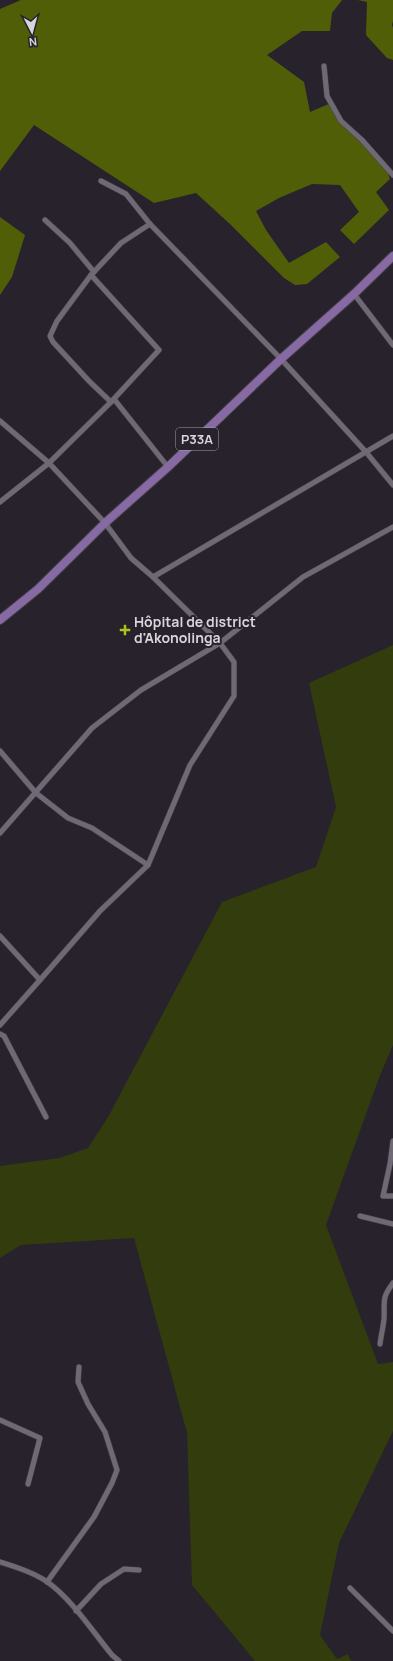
<svg xmlns="http://www.w3.org/2000/svg" width="393" height="1661" font-family="Manrope,sans-serif">
  <rect width="100%" height="100%" fill="#27222c"/>
  <polygon fill="#333c0d" points="393,645 393,1045 379,1078 326,1225 378,1364 393,1362 393,1431 339,1543 320,1635 337,1659 348,1654 351,1661 255,1661 192,1585 187,1433 134,1238 21,1245 0,1258 0,1166 59,1158 88,1148 108,1117 222,902 316,867 336,807 309,683"/>
  <g fill="#505f07">
    <polygon points="21,0 342,0 332,13 330,31 302,31 267,55 304,82 310,112 331,103 341,121 386,168 390,179 376,192 389,210 354,244 340,230 359,212 340,185 312,184 279,198 256,211 266,230 289,263 326,242 340,257 307,284 295,285 284,278 231,225 196,193 154,203 34,125 0,171 0,9"/>
    <polygon points="358,0 393,0 393,21 392,25 393,28 393,60 387,58 366,35 367,2"/>
    <polygon points="0,217 25,235 12,277 0,295"/>
  </g>
  <g fill="none" stroke-linecap="round" stroke-linejoin="round">
    <defs>
      <g id="minor">
        <polyline points="324,66 327,96 341,121 362,140 393,175"/>
        <polyline points="101,181 126,194 150,224 281,359 366,452 393,485"/>
        <polyline points="45,220 70,243 94,272"/>
        <polyline points="354,294 393,345"/>
        <polyline points="114,399 168,467"/>
        <polyline points="111,402 89,381 53,342 50,336 57,321 91,275 121,243 150,224"/>
        <polyline points="0,421 49,463 105,523 131,558 153,577 220,643 234,662 234,696 190,765 148,865 100,911 40,980 0,936"/>
        <polyline points="0,502 49,463 111,402 159,350 91,275"/>
        <polyline points="153,577 393,436"/>
        <polyline points="0,751 36,793 68,818 92,828 148,865"/>
        <polyline points="0,833 92,728 141,690 220,643 303,577 393,527"/>
        <polyline points="0,1025 40,980"/>
        <polyline points="0,1034 4,1036 46,1117"/>
        <polyline points="393,1141 390,1164 383,1196 393,1196"/>
        <polyline points="360,1216 393,1224"/>
        <path d="M380 1344C381 1336 383 1328 384 1319 385 1301 381 1299 393 1283"/>
        <polyline points="0,1420 40,1438 28,1484"/>
        <path d="M0 1562C16 1567 32 1572 46 1581 71 1598 93 1632 112 1655L119 1661"/>
        <polyline points="47,1582 94,1517 112,1483 117,1470 105,1432 88,1404 78,1382 79,1367"/>
        <polyline points="350,1588 393,1631"/>
        <polyline points="76,1611 101,1584 124,1569 139,1570"/>
      </g>
      <polyline id="primary" points="0,620 38,589 105,523 168,467 281,359 354,294 393,256"/>
    </defs>
    <use href="#minor" stroke="#444048" stroke-width="6"/>
    <use href="#primary" stroke="#444048" stroke-width="10"/>
    <use href="#minor" stroke="#6e6975" stroke-width="5"/>
    <use href="#primary" stroke="#876aa3" stroke-width="8"/>
  </g>
  <path fill="#a9c719" stroke="#27222c" stroke-width="1.5" d="M123 624h4v4h4v4h-4v4h-4v-4h-4v-4h4z"/>
  <g text-anchor="middle" stroke-width="4" stroke-linejoin="round" paint-order="stroke">
    <rect fill="#27222c" stroke="#a39fa6" stroke-width="1" x="176" y="428" width="42" height="22" rx="3"/>
    <g font-size="13" font-weight="bold" fill="#d8d5db">
      <text x="197" y="444">P33A</text>
    </g>
    <g font-size="14" font-weight="bold" fill="#d8d5db" stroke="#27222c" text-anchor="start">
      <text x="134" y="627">Hôpital de district<tspan x="134" dy="16">d'Akonolinga</tspan></text>
    </g>
  </g>
  <g transform="translate(32 32) rotate(174)" stroke="#27222c" stroke-width="3" paint-order="stroke">
  <path d="M0-3L7 15L0 10L-7 15Z" fill="#d8d5db"/>
  <text y="-6" font-size="11" font-weight="bold" text-anchor="middle" fill="#d8d5db">N</text>
  </g>
</svg>
